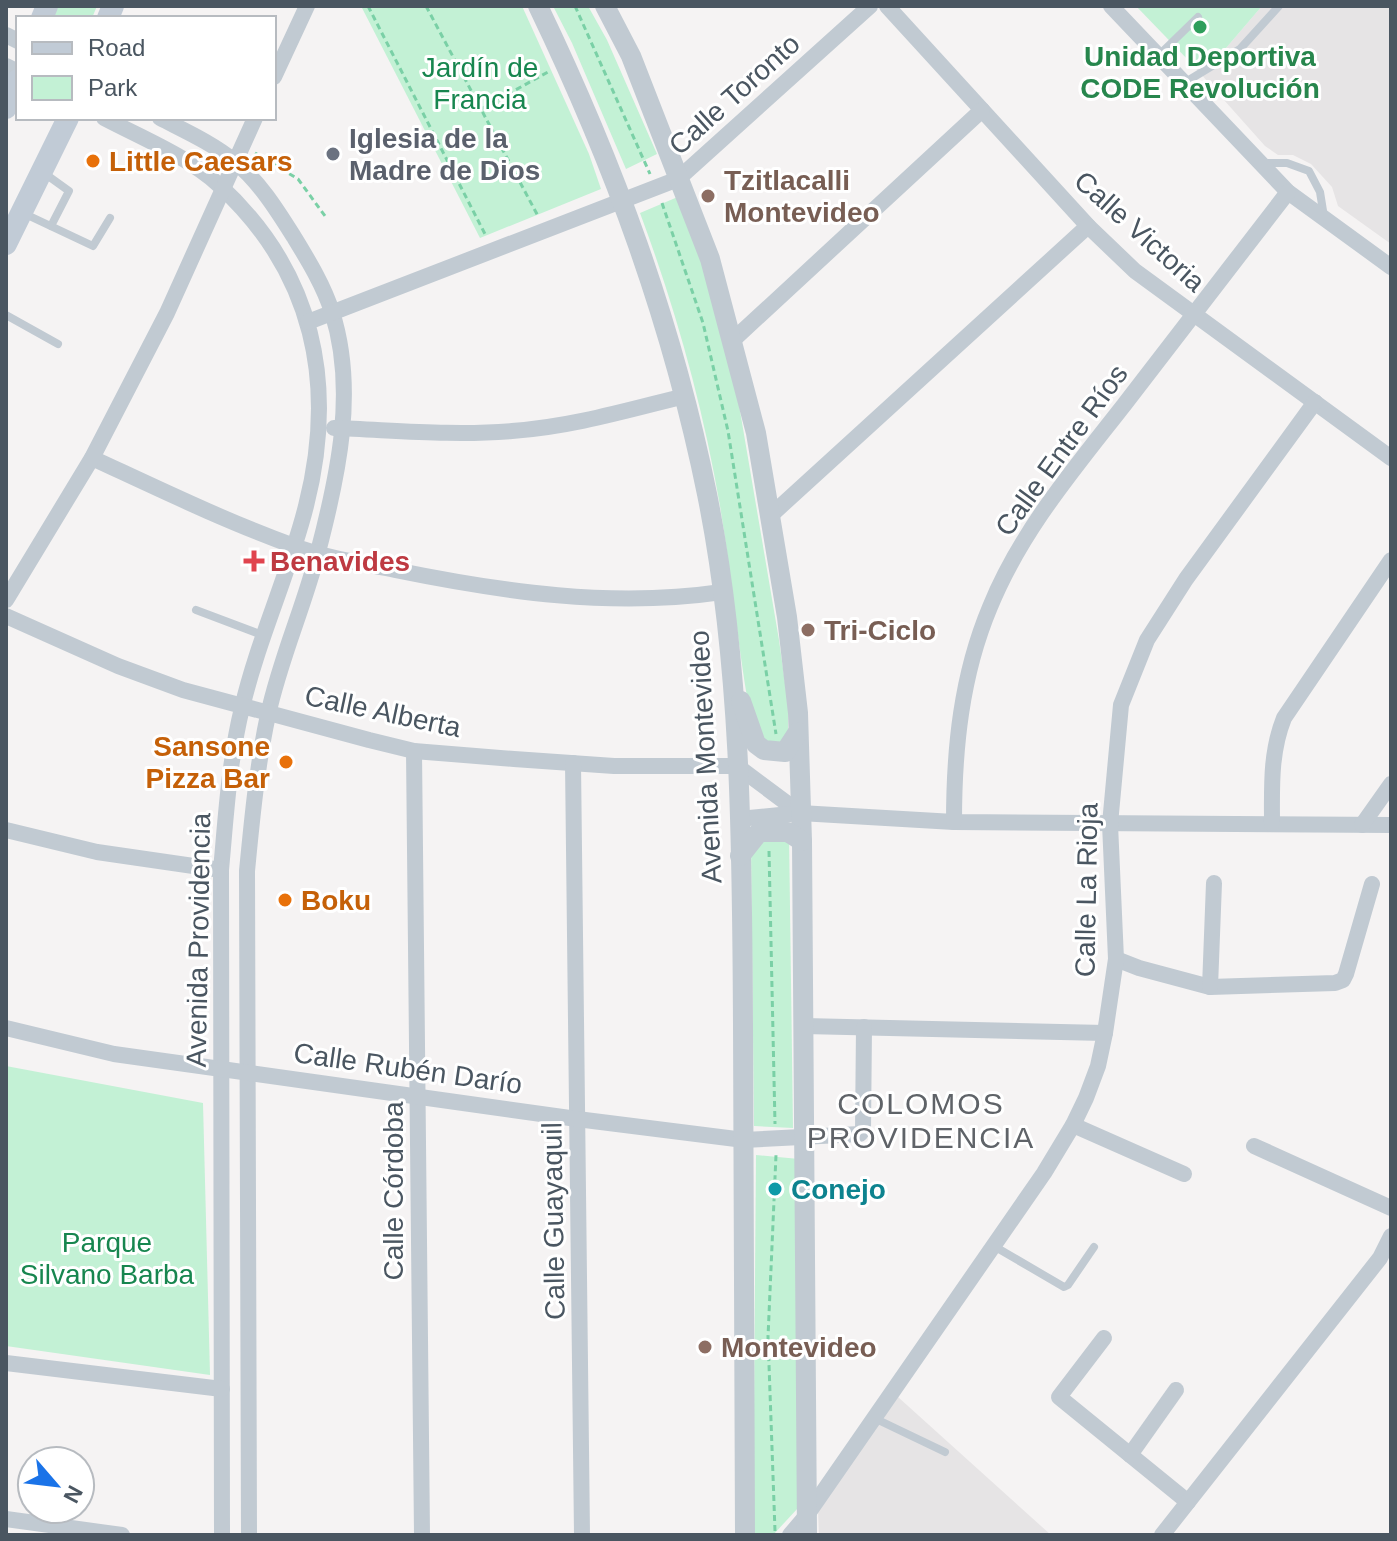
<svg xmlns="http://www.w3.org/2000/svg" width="1397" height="1541" font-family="Arial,sans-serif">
  <rect width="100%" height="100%" fill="#f5f3f3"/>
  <g fill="#e6e4e5">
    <polygon points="1262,6 1391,6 1391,244 1338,206 1332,187 1311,164 1293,155 1278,155 1265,146 1191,63 1226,48"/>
    <polygon points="898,1397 1051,1535 819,1535 818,1510"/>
  </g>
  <g fill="#c3f1d5">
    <polygon points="54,6 97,6 92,18 49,18"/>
    <polygon points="361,6 522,6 589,154 601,189 480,238"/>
    <polygon points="553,6 588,6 607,40 657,154 626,169 572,43"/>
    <polygon points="1136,6 1262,6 1226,48 1191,63"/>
    <path d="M680 196 699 250 739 405 779 640 788 704V746L755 740C739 663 733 584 720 506 703 406 675 307 640 213Z"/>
    <polygon points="789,834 793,1128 754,1126 751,849 759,839"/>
    <polygon points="6,1066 203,1103 210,1375 6,1346"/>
    <polygon points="756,1155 799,1159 798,1508 773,1535 753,1535"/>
  </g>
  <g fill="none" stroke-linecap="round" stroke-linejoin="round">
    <g stroke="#7ad0a6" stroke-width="3" stroke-dasharray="6 4" stroke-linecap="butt">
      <polyline points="368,6 486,236"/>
      <polyline points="426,6 538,216"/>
      <polyline points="575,6 650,174"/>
      <polyline points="481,109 548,72"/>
      <polyline points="255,153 298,179 325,216"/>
      <polyline points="662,203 703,323 728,431 776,734"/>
      <polyline points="769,851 775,1124"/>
      <polyline points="775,1531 768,1337 776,1155"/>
    </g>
    <g stroke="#c1cad2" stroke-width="8">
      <polyline points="1159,55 1198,17"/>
      <polyline points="1184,83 1240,49 1279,6"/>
      <polyline points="1262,163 1287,163 1309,171 1320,192 1324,217"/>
      <polyline points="44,173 69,191 51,226"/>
      <polyline points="23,213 93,246 110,218"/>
      <polyline points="6,315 58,344"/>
      <polyline points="196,610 265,636"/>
      <polyline points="992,1245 1064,1287 1068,1285 1094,1247"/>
      <polyline points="874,1418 945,1452"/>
    </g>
    <g stroke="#c1cad2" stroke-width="16">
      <polyline points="887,6 1088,226 1135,271 1391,458"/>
      <polyline points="1111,6 1288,192 1391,267"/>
      <polyline points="6,35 18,41"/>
      <polyline points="6,66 18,72"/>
      <polyline points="274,77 307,6"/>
      <path d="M104 118C142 138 187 156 219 185 314 272 337 384 306 506 289 574 258 639 242 708 229 761 226 816 221 870L222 1535"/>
      <path d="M160 118C185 131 212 143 234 161 259 181 277 210 294 237 308 260 324 286 332 312 357 390 338 476 318 552 304 607 280 659 268 715 257 766 252 819 247 871L249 1535"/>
      <polyline points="308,322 678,179 870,6"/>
      <polyline points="732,341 982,110"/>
      <path d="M334 428C393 430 452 436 512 431 571 427 628 410 685 396"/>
      <path d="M92 458C159 489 225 521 294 546 326 558 361 563 395 570 503 592 612 608 722 592"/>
      <polyline points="770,516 1088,226"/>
      <polyline points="6,600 92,458 167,313 255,118"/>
      <polyline points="6,616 118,666 183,690 369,740 414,751 514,759 614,766 737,766 800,813"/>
      <polyline points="414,751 422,1535"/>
      <polyline points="573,763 582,1535"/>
      <polyline points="739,819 800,813 954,822 1391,825"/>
      <path d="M954 822C954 749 961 676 990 607 1021 531 1074 469 1124 405 1179 334 1234 263 1288 192"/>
      <path d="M1272 824C1272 788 1270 753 1284 718L1391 560"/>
      <polyline points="1362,825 1391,784"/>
      <polyline points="6,830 97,852 221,870"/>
      <polyline points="1116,959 1139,968 1210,987 1335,983 1343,980 1346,974 1372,884"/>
      <polyline points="1210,987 1214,883"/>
      <polyline points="804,1026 1105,1033"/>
      <polyline points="6,1028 114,1054 577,1119 744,1140 860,1134 863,1130 864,1027"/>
      <polyline points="1073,1125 1184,1174"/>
      <polyline points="1254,1146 1391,1208"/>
      <polyline points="1104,1338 1059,1397 1188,1502"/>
      <polyline points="6,1363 222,1389"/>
      <polyline points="1130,1455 1176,1390"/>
      <polyline points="6,1519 122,1535"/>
      <polyline points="790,1535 807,1515 1044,1173 1073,1125 1086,1098 1098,1066 1105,1033 1116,959 1110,824 1121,705 1147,640 1186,579 1315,402"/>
      <polyline points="1162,1535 1380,1258 1391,1236"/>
    </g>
    <g stroke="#c1cad2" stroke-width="20">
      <path d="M538 6C614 164 672 322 707 494 742 667 742 849 743 1025 744 1195 745 1365 745 1535"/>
      <polyline points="605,6 631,56 710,259 756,433 787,617 798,713 802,841 807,1535"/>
      <polyline points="741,701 756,744 764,750 785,752 798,732"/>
      <polyline points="740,856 759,832 788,832 802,841"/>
    </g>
    <g stroke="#c1cbd6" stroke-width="22">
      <polyline points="42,18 47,6"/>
      <polyline points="108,18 113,6"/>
      <polyline points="6,108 18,80"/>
      <polyline points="6,244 68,118"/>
    </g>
  </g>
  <circle fill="#2e9e5b" stroke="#fff" stroke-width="3" cx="1200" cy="27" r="8"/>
  <circle fill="#6b7280" stroke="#fff" stroke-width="3" cx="333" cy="154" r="8"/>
  <g fill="#e8710a" stroke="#fff" stroke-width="3">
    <circle cx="93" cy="161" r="8"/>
    <circle cx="286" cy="762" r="8"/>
    <circle cx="285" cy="900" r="8"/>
  </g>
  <g fill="#8d6e63" stroke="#fff" stroke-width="3">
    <circle cx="708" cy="196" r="8"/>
    <circle cx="808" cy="630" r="8"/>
    <circle cx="705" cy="1347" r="8"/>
  </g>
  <path fill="#e0444e" stroke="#fff" stroke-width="3" d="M250 549h8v8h8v8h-8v8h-8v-8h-8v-8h8z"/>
  <circle fill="#0f9aa8" stroke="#fff" stroke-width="3" cx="775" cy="1189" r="8"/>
  <g text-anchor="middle" stroke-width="6" stroke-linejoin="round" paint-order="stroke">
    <g font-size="28" font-weight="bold" fill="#27864d" stroke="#fff">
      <text x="1200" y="66">Unidad Deportiva<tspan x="1200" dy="32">CODE Revolución</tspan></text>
    </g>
    <g font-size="28" fill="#17864f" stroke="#fff">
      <text x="480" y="77">Jardín de<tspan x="480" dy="32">Francia</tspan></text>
      <text x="107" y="1252">Parque<tspan x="107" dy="32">Silvano Barba</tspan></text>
    </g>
    <g font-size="28" fill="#4a5661" stroke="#fff">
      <text transform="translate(734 94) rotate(-42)" y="10">Calle Toronto</text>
      <text transform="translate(1140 231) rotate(42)" y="10">Calle Victoria</text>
      <text transform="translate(1061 450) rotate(-54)" y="10">Calle Entre Ríos</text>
      <text transform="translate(383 711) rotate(12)" y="10">Calle Alberta</text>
      <text transform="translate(705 757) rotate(-93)" y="10">Avenida Montevideo</text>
      <text transform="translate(1086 890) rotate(-89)" y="10">Calle La Rioja</text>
      <text transform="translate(198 940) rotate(-89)" y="10">Avenida Providencia</text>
      <text transform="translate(408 1068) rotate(8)" y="10">Calle Rubén Darío</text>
      <text transform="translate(393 1191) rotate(-90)" y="10">Calle Córdoba</text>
      <text transform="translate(553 1221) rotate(-91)" y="10">Calle Guayaquil</text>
    </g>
    <g font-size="28" font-weight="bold" fill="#5b616d" stroke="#fff" text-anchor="start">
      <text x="349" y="148">Iglesia de la<tspan x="349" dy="32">Madre de Dios</tspan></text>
    </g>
    <g font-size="28" font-weight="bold" fill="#c56008" stroke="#fff" text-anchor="start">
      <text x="109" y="171">Little Caesars</text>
      <text x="270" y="756" text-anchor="end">Sansone<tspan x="270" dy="32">Pizza Bar</tspan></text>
      <text x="301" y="910">Boku</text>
    </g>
    <g font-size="28" font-weight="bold" fill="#785e54" stroke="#fff" text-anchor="start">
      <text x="724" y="190">Tzitlacalli<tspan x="724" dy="32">Montevideo</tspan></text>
      <text x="824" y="640">Tri-Ciclo</text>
      <text x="721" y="1357">Montevideo</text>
    </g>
    <g font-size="28" font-weight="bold" fill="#be3a42" stroke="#fff" text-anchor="start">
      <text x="270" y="571">Benavides</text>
    </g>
    <g font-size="28" font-weight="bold" fill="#0d838f" stroke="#fff" text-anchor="start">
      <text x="791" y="1199">Conejo</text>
    </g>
    <g font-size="30" letter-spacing="2" fill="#5f6368" stroke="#fff">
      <text x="921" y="1114">COLOMOS<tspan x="921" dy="34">PROVIDENCIA</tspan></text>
    </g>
  </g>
  <rect width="1397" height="1541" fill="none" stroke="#4a5661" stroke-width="16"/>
  <rect x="16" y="16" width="260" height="104" fill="#ffffff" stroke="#b7bbc0" stroke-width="2"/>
  <rect x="32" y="42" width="40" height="12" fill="#c1cbd6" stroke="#b7bbc0" stroke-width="2"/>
  <text x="88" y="56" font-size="24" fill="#4a5661">Road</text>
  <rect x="32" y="76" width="40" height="24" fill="#c3f1d5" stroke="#b7bbc0" stroke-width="2"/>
  <text x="88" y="96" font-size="24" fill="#4a5661">Park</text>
  <g transform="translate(56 1485) rotate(118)"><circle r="38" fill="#ffffff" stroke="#b7bbc0" stroke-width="2"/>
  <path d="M0-6L14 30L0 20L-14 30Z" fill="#1a73e8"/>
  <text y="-12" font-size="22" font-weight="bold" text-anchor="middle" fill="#4a5661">N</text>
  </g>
</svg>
